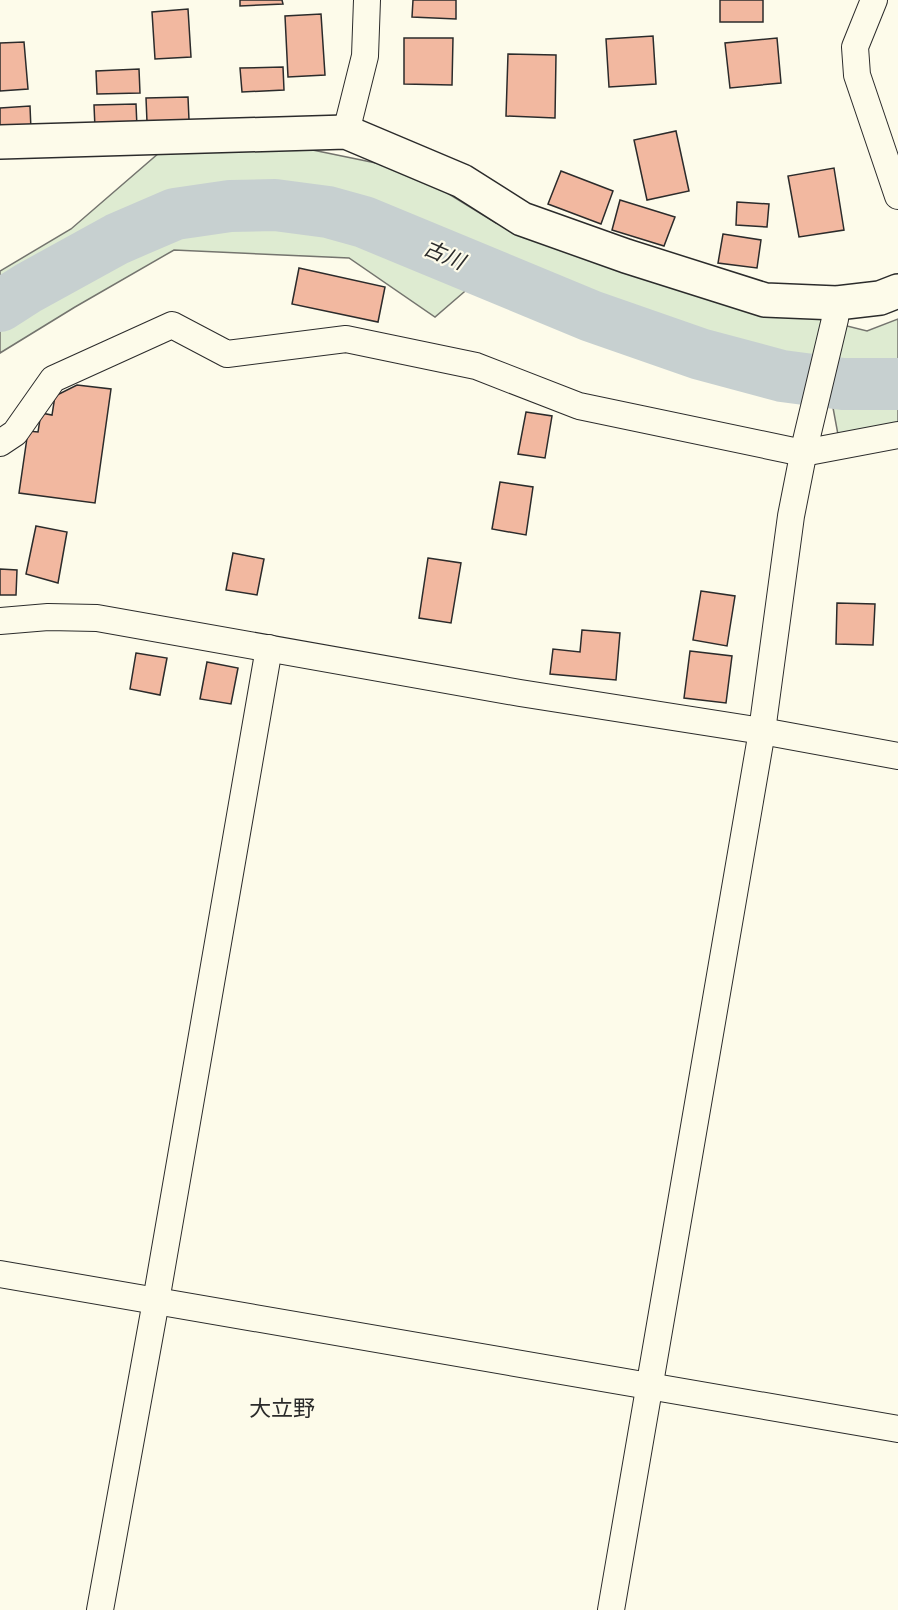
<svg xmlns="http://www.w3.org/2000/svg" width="898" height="1610" font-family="'Exo 2','Noto Sans JP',sans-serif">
  <rect width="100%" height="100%" fill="#fdfbea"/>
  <polygon fill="#deebd1" stroke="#74746e" stroke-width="1.5" points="259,139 410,170 496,223 631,266 755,303 867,331 898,319 898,429 839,440 831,397 784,388 471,286 435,317 349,258 174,250 75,307 0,353 0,271 71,229 174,140"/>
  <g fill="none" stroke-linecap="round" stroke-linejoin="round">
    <polyline stroke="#c7d0d0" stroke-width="52" points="0,306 28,288 117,239 175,214 230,206 275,205 328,212 364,222 591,316 700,354 782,376 843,384 898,384"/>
  </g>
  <g fill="#f2b8a0" stroke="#2b2b2b" stroke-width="1.5">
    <polygon points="240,0 282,0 283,4 240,6"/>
    <polygon points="413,0 456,0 456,19 412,17"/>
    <rect x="720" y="0" width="43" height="22"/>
    <polygon points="188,9 191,57 155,59 152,12"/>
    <polygon points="321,14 325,75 288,77 285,16"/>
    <polygon points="653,36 656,84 609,87 606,39"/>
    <polygon points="404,38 453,38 452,85 404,84"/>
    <polygon points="777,38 781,83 730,88 725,43"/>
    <polygon points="24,42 28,89 0,91 0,43"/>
    <polygon points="508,54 556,55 555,118 506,116"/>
    <polygon points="283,67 284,90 242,92 240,68"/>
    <polygon points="139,69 140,93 97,94 96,71"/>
    <polygon points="188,97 189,120 147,122 146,98"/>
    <polygon points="136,104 137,127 95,128 94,105"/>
    <polygon points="30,106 31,130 0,131 0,108"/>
    <polygon points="676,131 689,191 647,200 634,140"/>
    <polygon points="834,168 844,230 799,237 788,176"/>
    <polygon points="561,171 613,191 601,224 548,204"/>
    <polygon points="620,200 675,217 664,246 612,230"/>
    <polygon points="737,202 769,204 767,227 736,225"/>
    <polygon points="723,234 761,240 757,268 718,263"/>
    <polygon points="299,268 385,287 378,322 292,304"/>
    <polygon points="77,385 111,389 95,503 19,493 28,431 38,432 41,413 52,415 55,396"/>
    <polygon points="526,412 552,416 545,458 518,454"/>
    <polygon points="500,482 533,487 526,535 492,529"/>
    <polygon points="36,526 67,532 58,583 26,574"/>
    <polygon points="233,553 264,559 257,595 226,590"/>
    <polygon points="428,558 461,563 451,623 419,618"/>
    <polygon points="0,569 17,570 16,595 0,595"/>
    <polygon points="701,591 735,596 727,646 693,640"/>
    <polygon points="837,603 875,604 873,645 836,644"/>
    <polygon points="582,630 620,633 616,680 550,674 553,649 580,652"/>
    <polygon points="690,651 732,656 726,703 684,698"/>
    <polygon points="136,653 167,658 160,695 130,689"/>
    <polygon points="207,662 238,668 231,704 200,699"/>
  </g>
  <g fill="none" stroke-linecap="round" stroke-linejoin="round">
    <defs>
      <g id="minor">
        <polyline points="874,0 855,47 857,75 898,196"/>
        <polyline points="346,132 365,56 367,0"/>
        <polyline points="0,443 15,433 53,379 172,325 227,354 346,339 476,366 579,406 803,453 898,435"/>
        <polyline points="0,621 48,617 97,618 520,693 762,731 898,756"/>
        <polyline points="0,1274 898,1429"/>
        <polyline points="100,1610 156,1301 269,648"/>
        <polyline points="611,1610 762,731 791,516 805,445 835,319 837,303"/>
      </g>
      <polyline id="tertiary" points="0,142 346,132 462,181 522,219 626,256 765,300 837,303 880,298 898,291"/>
    </defs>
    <use href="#minor" stroke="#2b2b2b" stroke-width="28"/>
    <use href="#tertiary" stroke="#2b2b2b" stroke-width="36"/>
    <use href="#minor" stroke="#fdfbea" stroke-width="26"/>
    <use href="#tertiary" stroke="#fdfbea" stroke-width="33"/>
  </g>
  <g text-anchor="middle" stroke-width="4.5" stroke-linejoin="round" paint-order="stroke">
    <g font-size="21" font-style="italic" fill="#2b2b2b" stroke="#fdfbea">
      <text transform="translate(444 255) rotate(23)" y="7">古川</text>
    </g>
    <g font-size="22" fill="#2b2b2b" stroke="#fdfbea">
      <text x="282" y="1416">大立野</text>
    </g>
  </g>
</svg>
